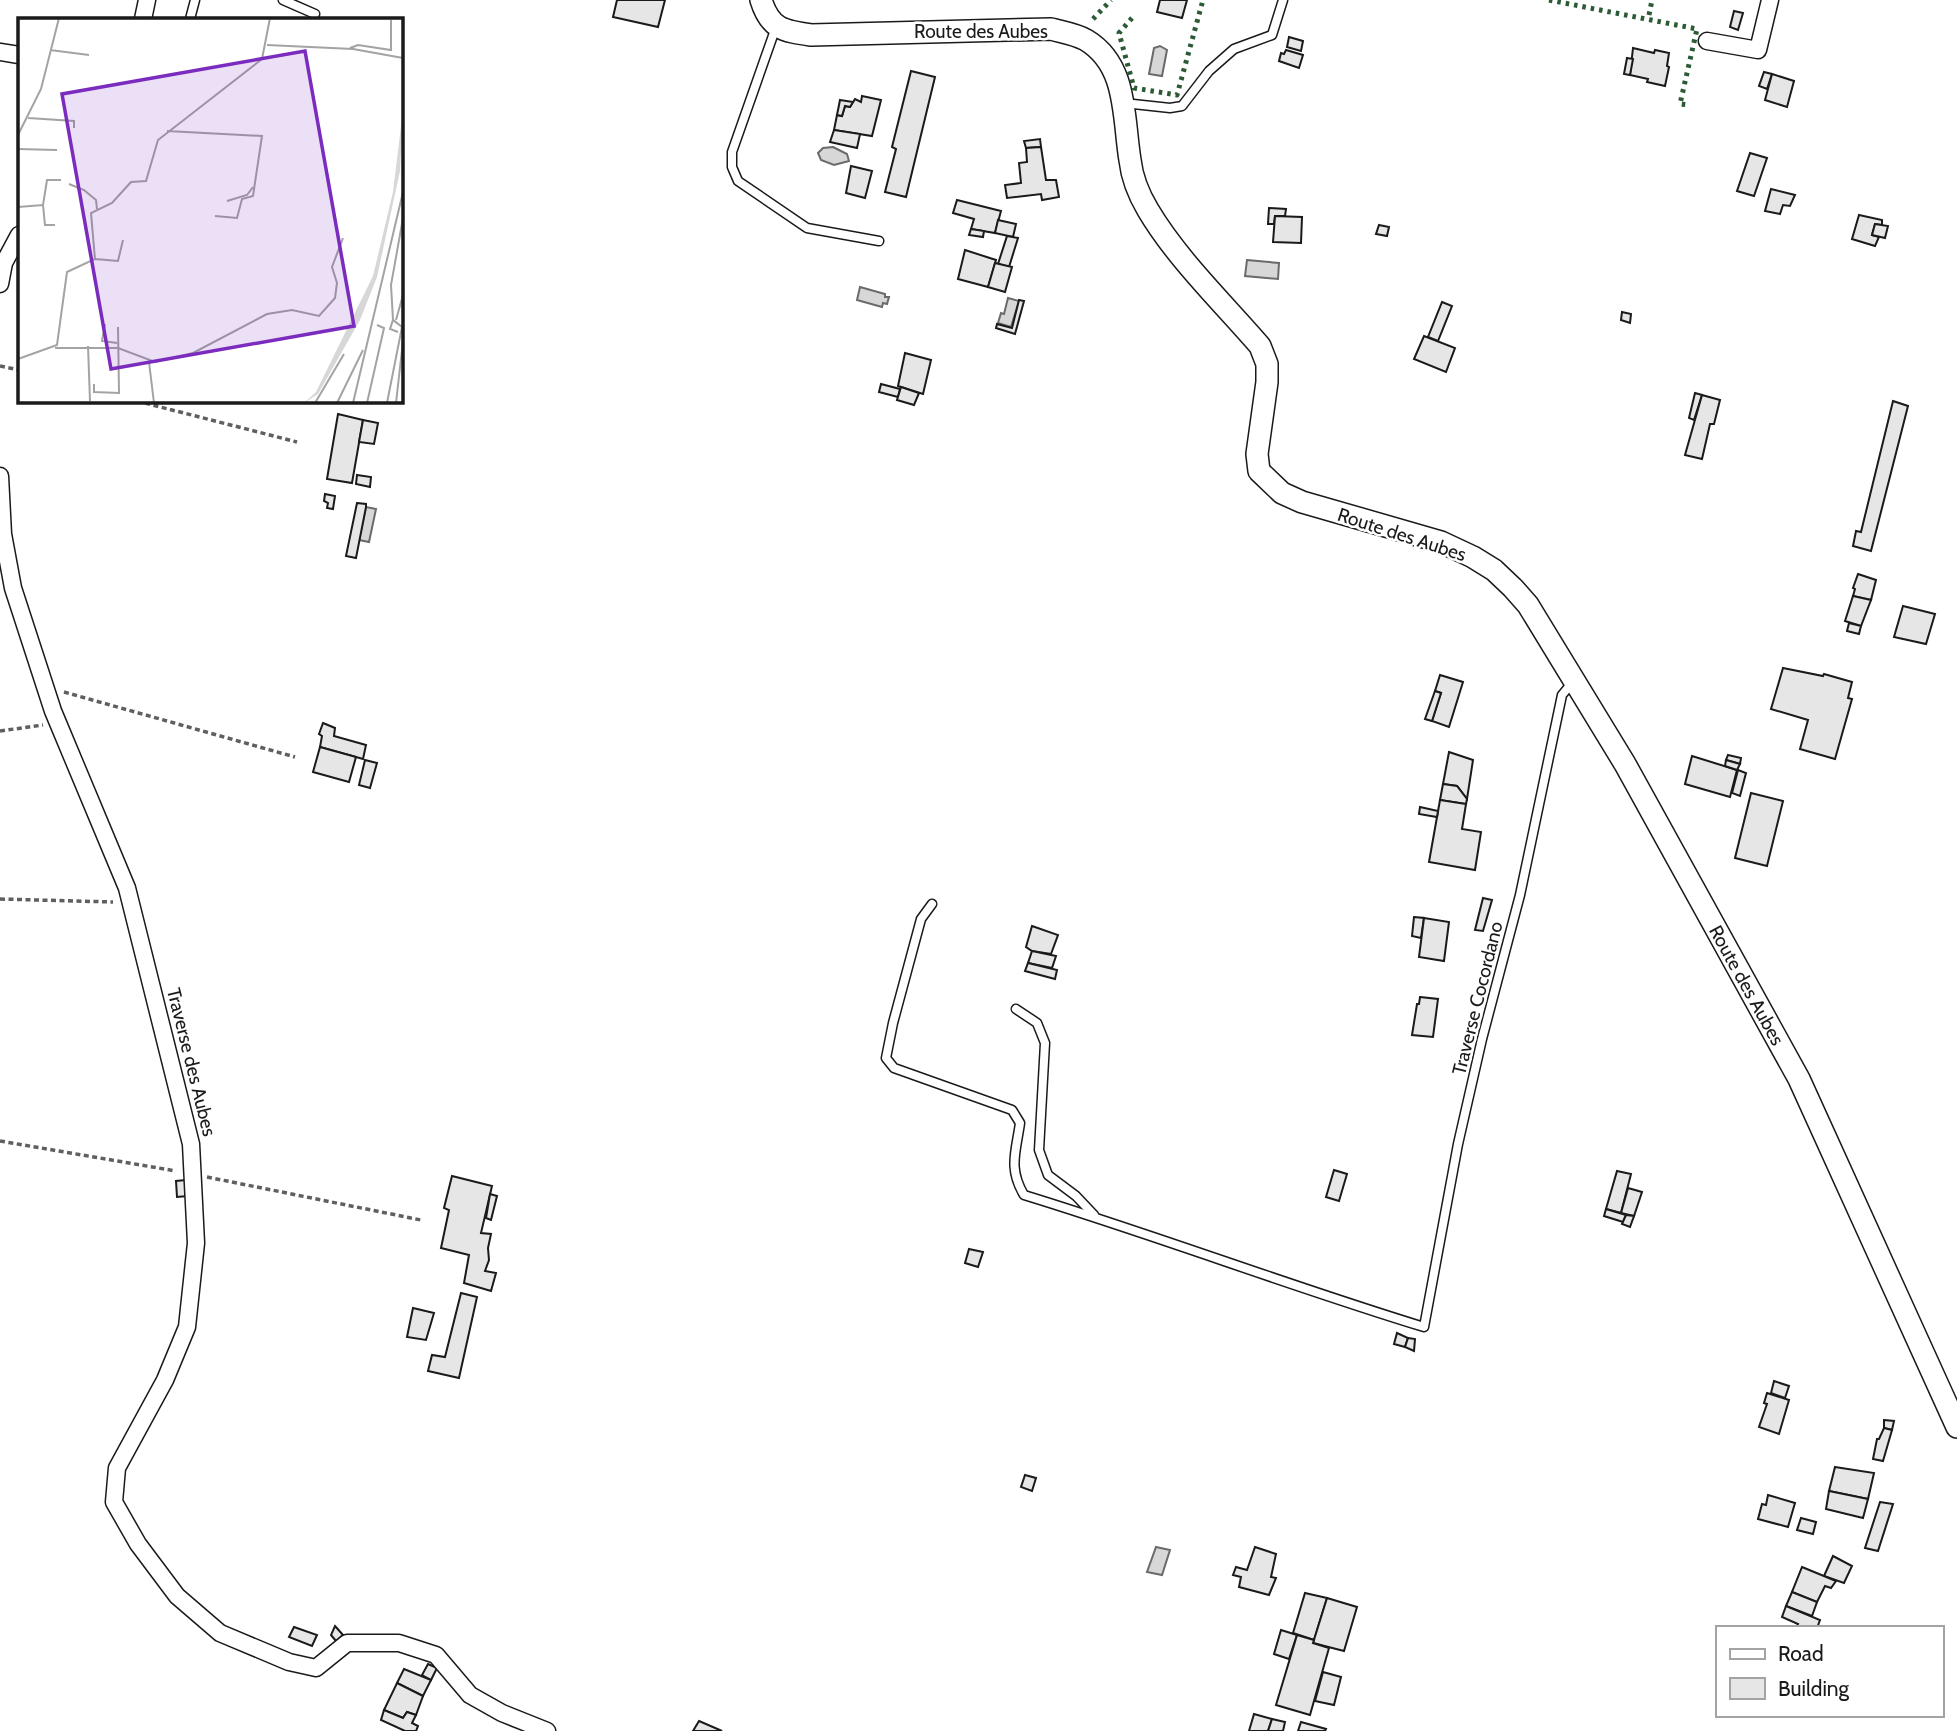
<svg xmlns="http://www.w3.org/2000/svg" width="1957" height="1731" font-family="Cabin,sans-serif">
  <rect width="100%" height="100%" fill="#fff"/>
  <g fill="#d7d7d7" stroke="#6a6a6a" stroke-width="2">
    <polygon points="1160,46 1167,50 1162,76 1149,74 1154,48"/>
    <polygon points="833,147 847,154 849,161 834,165 821,160 818,153 823,148"/>
    <polygon points="1247,260 1279,263 1278,279 1245,276"/>
    <polygon points="860,287 885,294 885,297 889,297 887,304 883,303 882,307 857,300"/>
    <polygon points="1008,298 1019,301 1011,327 998,323 1001,313 1004,314"/>
    <polygon points="366,507 376,509 369,542 359,540"/>
    <polygon points="1156,1547 1170,1550 1162,1575 1147,1572"/>
  </g>
  <g fill="#e6e6e6" stroke="#1a1a1a" stroke-width="2">
    <polygon points="617,0 665,0 658,27 613,17"/>
    <polygon points="1160,0 1187,0 1182,18 1157,12"/>
    <polygon points="1734,11 1743,13 1738,30 1730,27"/>
    <polygon points="1289,37 1303,41 1301,51 1287,47"/>
    <polygon points="1633,48 1654,53 1655,50 1669,53 1667,66 1669,67 1665,86 1647,82 1648,79 1630,75"/>
    <polygon points="1286,50 1303,55 1299,68 1279,61 1281,53 1284,54"/>
    <polygon points="1627,58 1633,59 1630,75 1624,74"/>
    <polygon points="911,71 935,77 906,197 885,192 896,149 892,147"/>
    <polygon points="1764,72 1772,74 1767,89 1759,86"/>
    <polygon points="1772,74 1794,81 1787,107 1765,100"/>
    <polygon points="862,96 881,100 872,136 834,130 837,115 842,116 845,106 850,107 855,99 861,102"/>
    <polygon points="840,100 853,102 850,107 845,106 842,116 837,115"/>
    <polygon points="834,130 860,134 857,148 830,142"/>
    <polygon points="1040,139 1041,147 1026,148 1024,141"/>
    <polygon points="1041,147 1046,180 1056,180 1059,197 1042,200 1041,194 1007,198 1005,185 1021,183 1019,163 1027,162 1026,148"/>
    <polygon points="1750,153 1767,158 1754,196 1737,191"/>
    <polygon points="851,166 872,171 865,198 846,193"/>
    <polygon points="1771,189 1795,195 1790,206 1783,205 1780,214 1765,211"/>
    <polygon points="957,200 1001,211 995,233 971,229 974,219 953,213"/>
    <polygon points="1269,208 1286,209 1285,216 1275,216 1274,224 1268,224"/>
    <polygon points="1859,215 1882,220 1882,225 1875,224 1872,235 1879,237 1875,246 1852,239"/>
    <polygon points="1275,216 1302,217 1301,243 1273,242"/>
    <polygon points="998,220 1016,224 1013,237 995,233"/>
    <polygon points="1875,224 1888,226 1885,238 1872,235"/>
    <polygon points="1379,225 1389,227 1387,236 1376,234"/>
    <polygon points="971,229 984,231 983,237 969,235"/>
    <polygon points="1007,236 1018,238 1009,267 998,264"/>
    <polygon points="965,250 996,260 988,287 958,279"/>
    <polygon points="995,263 1012,267 1005,292 988,287"/>
    <polygon points="1019,300 1024,301 1015,334 996,328 997,324 1012,328"/>
    <polygon points="1442,302 1452,306 1438,341 1428,337"/>
    <polygon points="1622,312 1631,314 1630,323 1621,320"/>
    <polygon points="1424,336 1455,348 1446,372 1414,359"/>
    <polygon points="905,353 931,360 923,394 898,386"/>
    <polygon points="881,384 900,389 898,397 879,392"/>
    <polygon points="901,387 919,393 914,405 897,400"/>
    <polygon points="1695,393 1702,395 1694,420 1689,418"/>
    <polygon points="1702,395 1720,400 1714,424 1710,424 1702,459 1685,455"/>
    <polygon points="1893,401 1908,406 1871,551 1853,546 1856,531 1861,532"/>
    <polygon points="338,414 363,420 352,483 327,479"/>
    <polygon points="363,420 378,423 374,444 359,442"/>
    <polygon points="357,475 371,477 370,487 356,484"/>
    <polygon points="325,494 335,496 333,509 327,508 328,503 324,501"/>
    <polygon points="357,503 366,504 366,507 356,558 346,556"/>
    <polygon points="1858,574 1876,580 1871,600 1853,596 1855,589 1853,588"/>
    <polygon points="1853,596 1871,600 1861,626 1845,621"/>
    <polygon points="1903,606 1935,614 1926,644 1894,637"/>
    <polygon points="1849,623 1861,626 1859,634 1847,631"/>
    <polygon points="1783,668 1823,676 1824,674 1852,682 1848,698 1852,699 1835,759 1800,749 1808,720 1771,709"/>
    <polygon points="1440,675 1463,682 1449,727 1432,721 1441,693 1435,691"/>
    <polygon points="1435,691 1441,693 1432,721 1425,719"/>
    <polygon points="323,723 335,728 334,736 366,745 363,759 320,747 322,736 319,734"/>
    <polygon points="320,747 356,757 349,782 313,772"/>
    <polygon points="1449,752 1473,760 1467,799 1457,786 1443,784"/>
    <polygon points="1728,755 1741,758 1740,764 1726,760"/>
    <polygon points="1692,756 1737,770 1730,797 1685,784"/>
    <polygon points="365,760 377,763 370,788 359,785"/>
    <polygon points="1726,760 1740,764 1737,770 1725,766"/>
    <polygon points="1738,770 1746,773 1740,796 1732,793"/>
    <polygon points="1443,784 1457,786 1467,799 1466,804 1440,800"/>
    <polygon points="1751,793 1783,801 1767,866 1735,858"/>
    <polygon points="1440,800 1466,804 1462,829 1481,832 1475,870 1429,862"/>
    <polygon points="1420,807 1438,811 1437,817 1419,814"/>
    <polygon points="1483,898 1492,900 1483,931 1475,930"/>
    <polygon points="1414,917 1424,918 1421,938 1412,936"/>
    <polygon points="1424,918 1449,922 1444,961 1419,957"/>
    <polygon points="1032,926 1058,935 1051,954 1032,951 1026,947"/>
    <polygon points="1032,951 1056,956 1052,968 1028,963"/>
    <polygon points="1028,963 1057,970 1055,979 1025,971"/>
    <polygon points="1420,997 1438,999 1433,1037 1412,1035 1417,1004 1419,1004"/>
    <polygon points="1334,1170 1347,1174 1339,1201 1326,1197"/>
    <polygon points="1617,1171 1631,1174 1621,1213 1606,1209"/>
    <polygon points="452,1176 492,1186 481,1233 491,1234 488,1248 489,1260 485,1271 496,1273 491,1291 464,1283 469,1255 441,1248 449,1210 444,1208"/>
    <polygon points="186,1180 188,1196 177,1197 176,1181"/>
    <polygon points="1628,1188 1642,1192 1634,1216 1621,1213"/>
    <polygon points="490,1194 497,1196 491,1220 486,1218"/>
    <polygon points="1606,1209 1626,1215 1623,1222 1604,1216"/>
    <polygon points="1626,1215 1634,1216 1630,1227 1622,1224"/>
    <polygon points="969,1249 983,1252 978,1267 965,1263"/>
    <polygon points="461,1293 477,1297 459,1378 428,1371 432,1355 445,1357"/>
    <polygon points="413,1308 434,1313 426,1340 407,1337"/>
    <polygon points="1397,1333 1408,1338 1405,1347 1394,1344"/>
    <polygon points="1408,1338 1415,1339 1414,1351 1405,1347"/>
    <polygon points="1774,1381 1789,1386 1785,1398 1771,1393"/>
    <polygon points="1767,1393 1789,1400 1779,1434 1759,1427 1767,1404 1764,1403"/>
    <polygon points="1884,1420 1894,1421 1892,1430 1884,1428"/>
    <polygon points="1884,1428 1892,1430 1883,1461 1873,1459 1877,1439 1879,1439"/>
    <polygon points="1835,1467 1874,1473 1868,1499 1829,1491"/>
    <polygon points="1025,1475 1036,1478 1032,1491 1021,1487"/>
    <polygon points="1829,1491 1868,1499 1863,1518 1826,1509"/>
    <polygon points="1768,1495 1795,1503 1788,1527 1758,1519 1762,1504 1766,1505"/>
    <polygon points="1880,1502 1893,1504 1878,1551 1865,1548"/>
    <polygon points="1801,1518 1816,1522 1813,1534 1797,1530"/>
    <polygon points="1255,1547 1276,1554 1271,1577 1276,1578 1269,1595 1239,1587 1241,1577 1233,1575 1236,1567 1247,1570"/>
    <polygon points="1833,1556 1852,1566 1844,1583 1824,1576"/>
    <polygon points="1802,1567 1836,1581 1831,1588 1825,1586 1817,1602 1792,1592"/>
    <polygon points="1792,1592 1817,1602 1812,1616 1786,1606"/>
    <polygon points="1305,1593 1327,1598 1314,1640 1293,1633"/>
    <polygon points="1327,1598 1357,1607 1344,1651 1313,1643"/>
    <polygon points="1786,1606 1820,1620 1817,1628 1796,1628 1798,1624 1782,1617"/>
    <polygon points="335,1626 343,1635 336,1641 331,1635"/>
    <polygon points="294,1627 317,1635 312,1646 289,1637"/>
    <polygon points="1281,1630 1297,1635 1289,1659 1274,1654"/>
    <polygon points="1297,1635 1314,1640 1313,1643 1329,1648 1310,1715 1276,1705"/>
    <polygon points="428,1664 437,1668 431,1680 422,1675"/>
    <polygon points="404,1669 431,1680 423,1696 397,1683"/>
    <polygon points="1323,1672 1341,1677 1334,1705 1315,1701"/>
    <polygon points="397,1683 423,1696 416,1715 407,1712 403,1718 384,1710"/>
    <polygon points="384,1710 403,1718 407,1712 416,1715 412,1723 418,1726 416,1731 405,1731 381,1720"/>
    <polygon points="1254,1714 1272,1719 1268,1731 1249,1731"/>
    <polygon points="1272,1719 1285,1722 1283,1731 1268,1731"/>
    <polygon points="699,1721 722,1731 693,1731"/>
    <polygon points="1301,1722 1326,1729 1325,1731 1298,1731"/>
  </g>
  <g fill="none" stroke-linecap="round" stroke-linejoin="round">
    <defs>
      <g id="service">
        <polyline points="283,0 315,14"/>
        <polyline points="190,19 195,0"/>
        <polyline points="776,27 732,152 732,167 738,181 807,228 879,241"/>
        <polyline points="1124,103 1170,108 1182,106 1209,71 1234,49 1272,35 1283,0"/>
        <path d="M932 904 921 919 893 1023 886 1058 894 1068 1012 1110 1020 1123C1016 1152 1008 1168 1024 1195 1158 1236 1290 1286 1424 1327L1458 1144 1482 1039 1520 895 1562 695 1572 683"/>
        <polyline points="1016,1009 1037,1023 1045,1043 1039,1150 1048,1175 1076,1196 1094,1215"/>
      </g>
      <g id="minor">
        <polyline points="143,19 147,0"/>
        <polyline points="1707,41 1758,50 1770,0"/>
        <polyline points="0,52 19,55"/>
        <polyline points="0,284 4,263 19,235"/>
        <polyline points="0,476 3,534 13,588 53,711 127,888 191,1144 196,1243 187,1327 165,1380 117,1468 114,1502 138,1544 177,1596 220,1633 289,1662 316,1668 347,1643 399,1643 436,1655 470,1695 502,1713 547,1731"/>
      </g>
      <path id="tertiary" d="M761 0C770 29 783 31 811 35L1051 29C1062 32 1076 34 1086 40 1128 65 1123 118 1130 160 1132 178 1139 195 1148 210 1177 259 1223 303 1260 346L1267 364V382L1257 454 1259 471 1282 493 1302 502 1441 542 1473 557 1494 570 1513 588 1528 605 1625 764 1799 1079 1957 1427"/>
    </defs>
    <use href="#service" stroke="#1a1a1a" stroke-width="11"/>
    <use href="#minor" stroke="#1a1a1a" stroke-width="19"/>
    <use href="#tertiary" stroke="#1a1a1a" stroke-width="24"/>
    <g stroke="#5f5f5f" stroke-width="3.5" stroke-dasharray="5 3.5" stroke-linecap="butt">
      <polyline points="0,366 19,370"/>
      <polyline points="137,401 297,442"/>
      <polyline points="64,692 295,757"/>
      <polyline points="0,731 43,725"/>
      <polyline points="0,899 113,902"/>
      <polyline points="0,1141 176,1171"/>
      <polyline points="207,1177 421,1220"/>
    </g>
    <use href="#service" stroke="#fff" stroke-width="8"/>
    <use href="#minor" stroke="#fff" stroke-width="16"/>
    <use href="#tertiary" stroke="#fff" stroke-width="21"/>
    <g stroke="#2b5a34" stroke-width="5" stroke-dasharray="3.5 5" stroke-linecap="butt">
      <polyline points="1549,0 1697,29 1680,104 1689,105"/>
      <polyline points="1649,15 1652,0"/>
      <polyline points="1132,18 1119,33 1134,88 1177,95 1203,0"/>
      <polyline points="1093,19 1111,0"/>
    </g>
  </g>
  <g text-anchor="middle" stroke-width="5" stroke-linejoin="round" paint-order="stroke">
    <g font-size="19" fill="#1a1a1a" stroke="#fff">
      <text x="981" y="38">Route des Aubes</text>
      <text transform="translate(1402 534) rotate(18)" y="7">Route des Aubes</text>
      <text transform="translate(1747 985) rotate(61)" y="7">Route des Aubes</text>
      <text transform="translate(1477 998) rotate(-76)" y="7">Traverse Cocordano</text>
      <text transform="translate(192 1062) rotate(76)" y="7">Traverse des Aubes</text>
    </g>
  </g>
  <g transform="translate(18 18)">
    <rect width="385" height="385" fill="#fff"/>
    <path d="M385 92 382 153 359 259 342 302 300 376 286 385 298 374 355 258 375 174Z" fill="#d7d7d7"/>
    <path fill="none" stroke="#a3a3a3" stroke-width="2" d="M249 27 335 31 385 40M332 30 340 27 373 32V2M32 32 71 37M10 100 56 103V110M149 113 244 118 235 178 224 181 219 200 197 198M0 117 23 71 41 0M0 131 39 132M51 166 66 172 78 182 79 191M209 183 229 177 235 169M25 187 29 162H43M0 189 25 187 27 207H37M77 241 100 243 105 222M375 302 373 267 385 200M378 302 385 277M87 306 84 323 99 325M70 328 72 383M37 330H100L137 344 175 335 249 296 274 292 301 298 317 280 319 265 314 249 325 220M0 341 39 327 49 254 77 241 73 195 94 185 113 164 128 163 140 122 244 41 252 0M131 344 136 385M76 366V374L101 375 100 309M297 385 326 336M319 385 345 332M335 385 385 174M349 385 366 310 359 307M369 385 384 309 375 302 372 311 380 314M378 385 385 323"/>
    <path fill="#7b2cbf" fill-opacity="0.15" stroke="#7b2cbf" stroke-width="3.5" d="M287 33 336 308 93 351 44 76Z"/>
    <rect width="385" height="385" fill="none" stroke="#1a1a1a" stroke-width="3.5"/>
  </g>
  <rect x="1716" y="1626" width="228" height="91" fill="#ffffff" stroke="#a3a3a3" stroke-width="2"/>
  <rect x="1730" y="1649" width="35" height="10" fill="#ffffff" stroke="#a3a3a3" stroke-width="2"/>
  <text x="1778" y="1661" font-size="21" fill="#1a1a1a">Road</text>
  <rect x="1730" y="1678" width="35" height="21" fill="#e6e6e6" stroke="#a3a3a3" stroke-width="2"/>
  <text x="1778" y="1696" font-size="21" fill="#1a1a1a">Building</text>
</svg>
